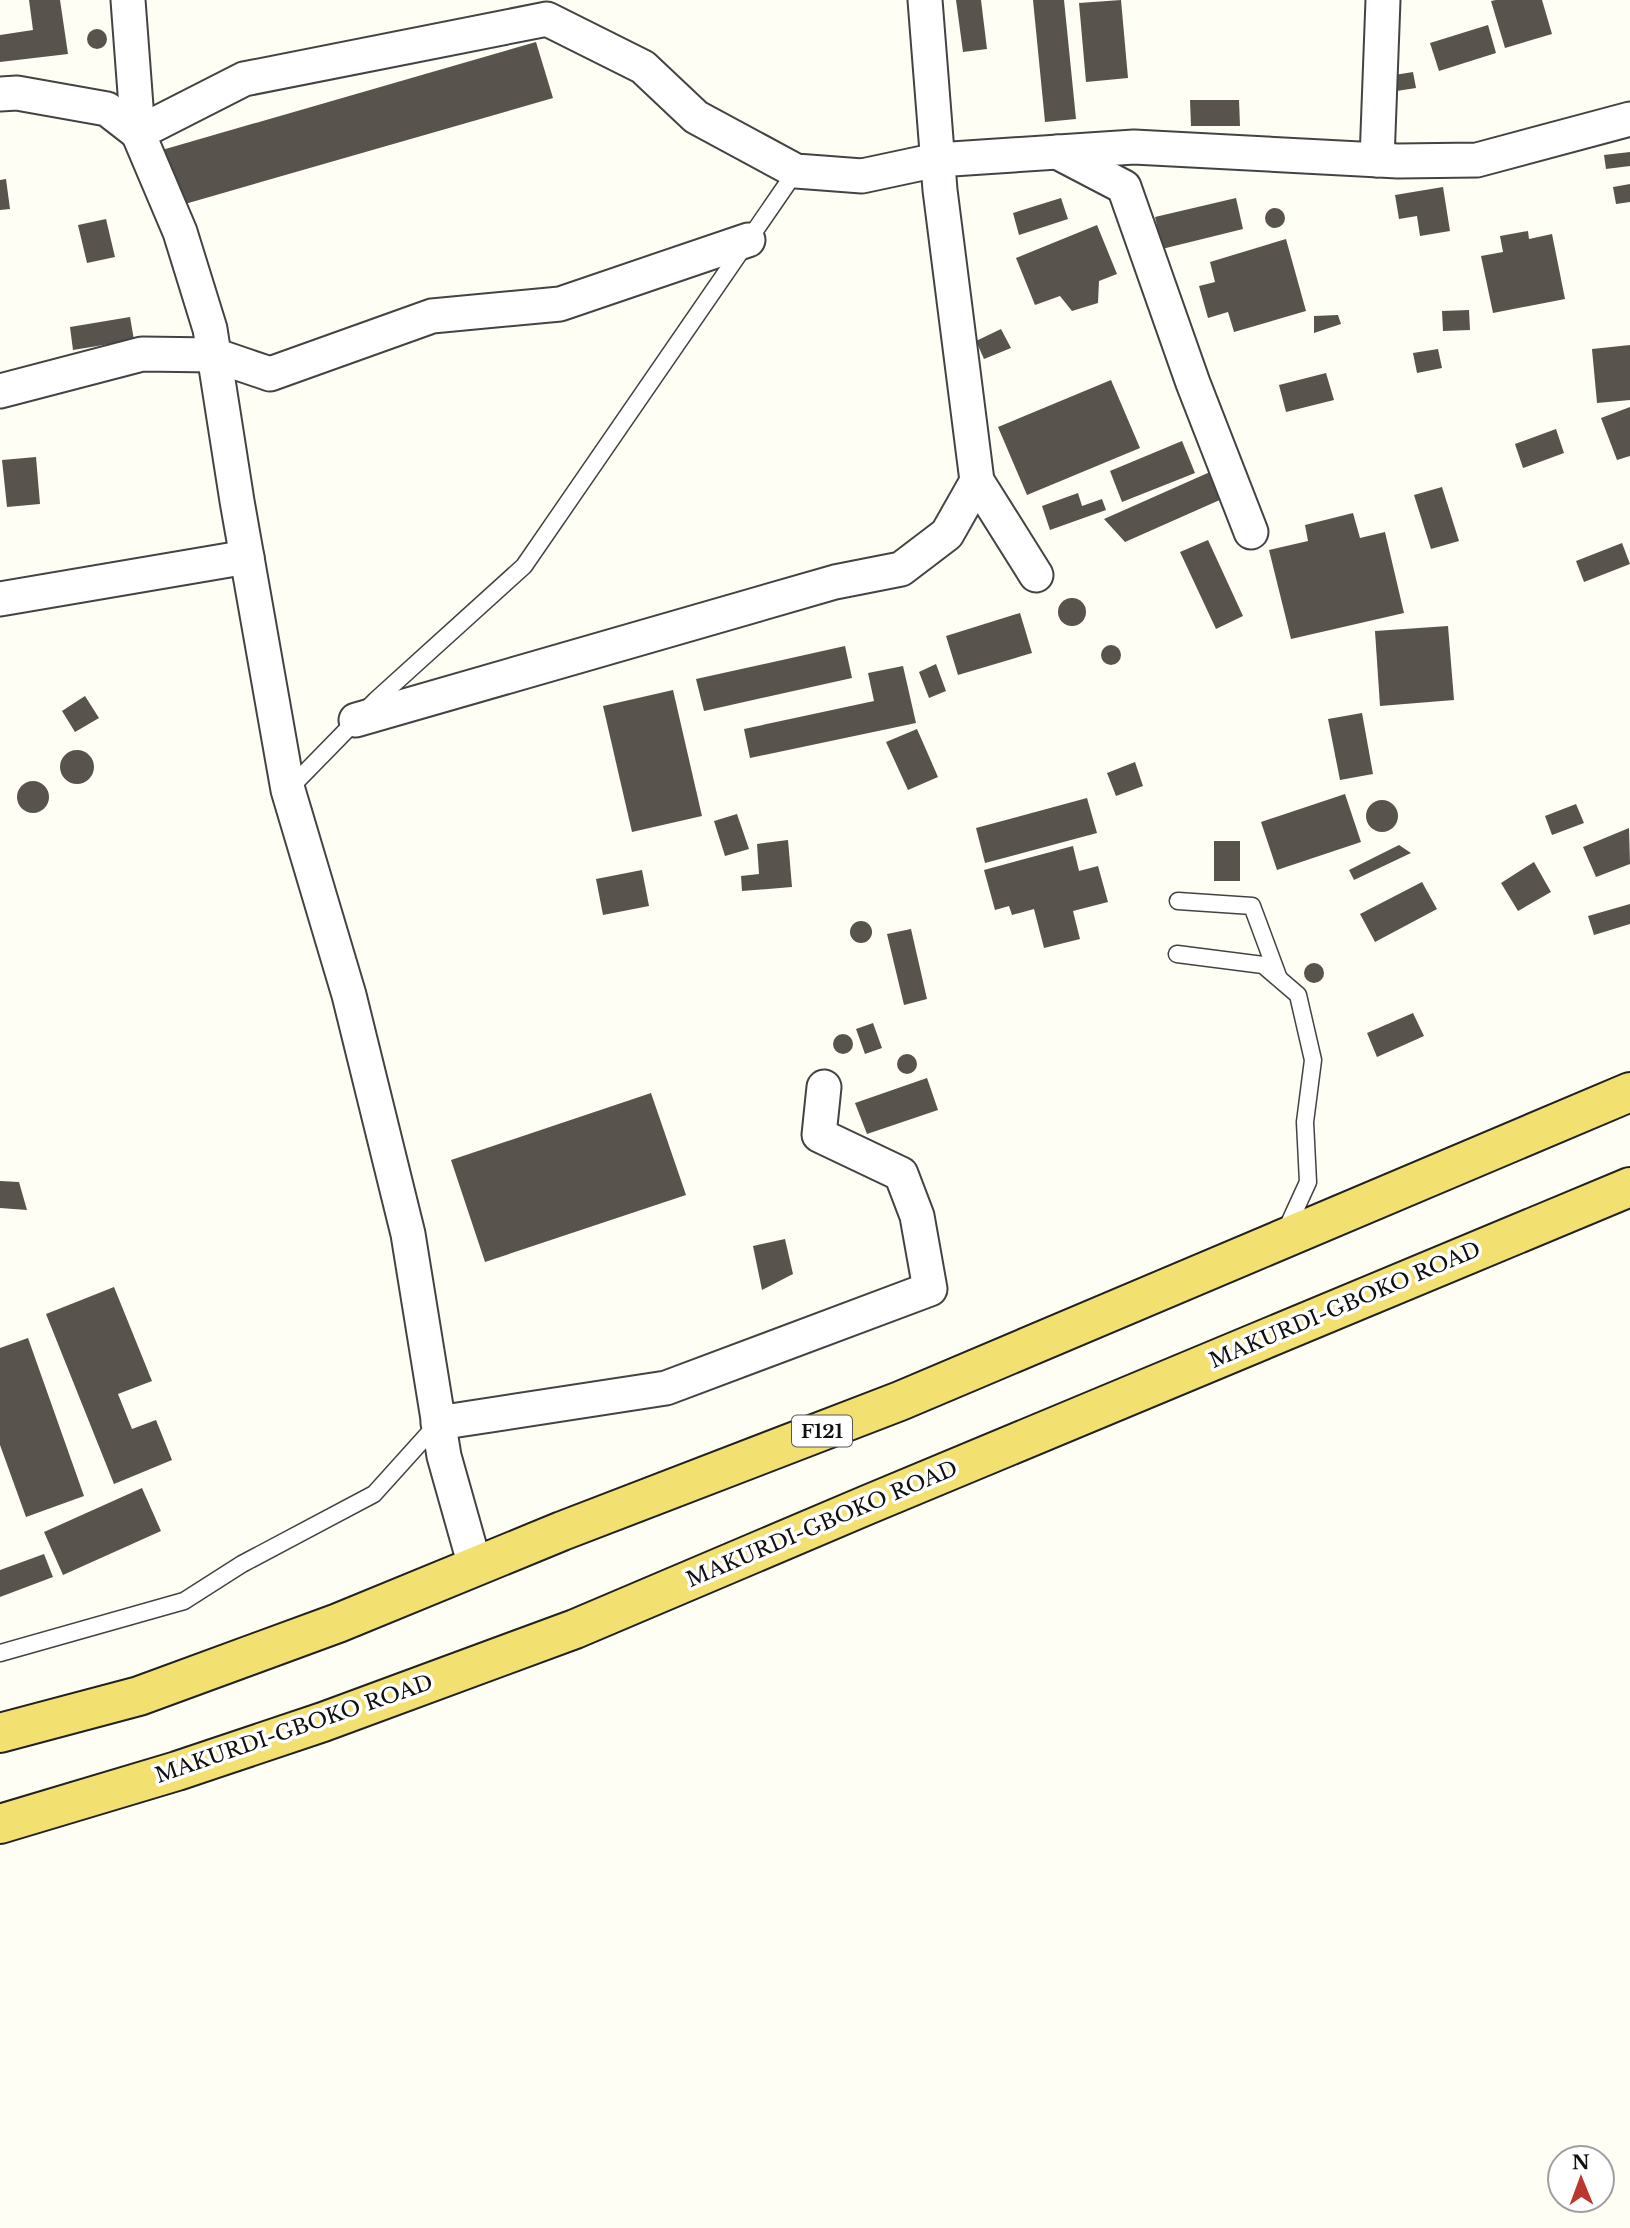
<svg xmlns="http://www.w3.org/2000/svg" width="1630" height="2228" font-family="'Libre Baskerville',serif">
  <rect width="100%" height="100%" fill="#fefef4"/>
  <g fill="#59534d">
    <polygon points="29,0 60,0 68,54 0,62 0,35 33,30"/>
    <polygon points="956,0 981,0 987,49 963,52"/>
    <polygon points="1033,0 1064,0 1076,119 1045,122"/>
    <polygon points="1121,0 1128,78 1086,82 1079,3"/>
    <polygon points="1496,0 1542,0 1552,34 1505,48 1491,1"/>
    <polygon points="1488,25 1496,53 1439,71 1430,43"/>
    <circle cx="97" cy="39" r="10"/>
    <polygon points="536,42 553,98 178,206 162,150"/>
    <polygon points="1413,72 1416,88 1390,92 1388,76"/>
    <polygon points="1190,100 1239,100 1240,126 1191,126"/>
    <polygon points="1630,152 1630,166 1606,169 1604,155"/>
    <polygon points="6,179 10,209 0,210 0,180"/>
    <polygon points="1630,184 1630,202 1616,204 1613,187"/>
    <polygon points="1443,187 1450,231 1420,236 1417,216 1399,219 1395,195"/>
    <polygon points="1061,198 1068,219 1019,235 1013,213"/>
    <polygon points="1236,198 1243,229 1162,249 1155,217"/>
    <circle cx="1275" cy="218" r="10"/>
    <polygon points="106,219 115,257 87,263 78,225"/>
    <polygon points="1097,225 1117,274 1099,281 1098,303 1072,311 1060,296 1035,305 1016,258"/>
    <polygon points="1528,231 1529,239 1552,234 1565,299 1493,313 1481,256 1503,252 1500,236"/>
    <polygon points="1286,239 1306,311 1234,332 1228,312 1208,318 1199,286 1215,282 1210,262"/>
    <polygon points="1469,310 1470,330 1443,331 1442,311"/>
    <polygon points="1338,315 1341,324 1314,333 1314,316"/>
    <polygon points="130,317 134,340 73,350 70,327"/>
    <polygon points="1001,329 1011,348 984,359 976,341"/>
    <polygon points="1630,345 1630,400 1597,403 1592,349"/>
    <polygon points="1438,349 1442,368 1417,373 1413,353"/>
    <polygon points="1326,373 1334,400 1286,412 1279,385"/>
    <polygon points="1111,380 1140,448 1027,495 998,427"/>
    <polygon points="1630,407 1630,456 1617,460 1601,418"/>
    <polygon points="1556,429 1564,453 1523,468 1515,444"/>
    <polygon points="1182,441 1195,473 1122,502 1110,471"/>
    <polygon points="36,457 40,504 7,507 2,460"/>
    <polygon points="1210,472 1222,499 1125,542 1104,519"/>
    <polygon points="1442,487 1459,541 1431,549 1414,495"/>
    <polygon points="1078,493 1082,506 1102,499 1106,510 1050,530 1042,506"/>
    <polygon points="1353,513 1360,538 1385,532 1404,613 1291,639 1269,550 1308,541 1305,525"/>
    <polygon points="1208,540 1243,616 1216,629 1180,552"/>
    <polygon points="1622,543 1630,564 1584,582 1576,561"/>
    <circle cx="1072" cy="612" r="14"/>
    <polygon points="1020,613 1032,653 958,675 946,636"/>
    <polygon points="1448,626 1454,700 1380,706 1375,631"/>
    <circle cx="1111" cy="655" r="10"/>
    <polygon points="845,646 852,678 704,711 696,679"/>
    <polygon points="936,664 946,691 929,698 919,672"/>
    <polygon points="903,666 916,723 750,758 744,729 874,701 868,673"/>
    <polygon points="673,690 702,816 632,832 603,706"/>
    <polygon points="85,696 99,718 75,732 62,711"/>
    <polygon points="1362,713 1373,774 1340,780 1328,719"/>
    <polygon points="917,729 938,777 908,790 886,742"/>
    <circle cx="77" cy="767" r="17"/>
    <polygon points="1135,762 1143,786 1116,796 1107,773"/>
    <circle cx="33" cy="797" r="16"/>
    <polygon points="1345,794 1361,842 1277,870 1261,822"/>
    <polygon points="1087,798 1097,833 985,863 976,828"/>
    <circle cx="1382" cy="816" r="16"/>
    <polygon points="1576,804 1584,823 1552,835 1545,816"/>
    <polygon points="737,814 749,849 725,856 714,821"/>
    <polygon points="1629,828 1630,864 1596,877 1583,847"/>
    <polygon points="788,840 792,887 742,891 741,876 759,874 757,844"/>
    <rect x="1214" y="841" width="26" height="40"/>
    <polygon points="1399,845 1411,853 1354,880 1349,870"/>
    <polygon points="1073,846 1079,871 1098,866 1108,902 1073,911 1080,939 1044,948 1034,909 1012,915 1009,906 995,910 984,870"/>
    <polygon points="1534,862 1551,892 1518,911 1501,883"/>
    <polygon points="642,870 649,906 603,915 596,879"/>
    <polygon points="1422,882 1437,909 1375,942 1360,914"/>
    <polygon points="1630,904 1630,924 1594,935 1588,916"/>
    <circle cx="861" cy="932" r="11"/>
    <polygon points="911,929 927,999 904,1005 887,934"/>
    <circle cx="1314" cy="973" r="10"/>
    <polygon points="1413,1013 1424,1036 1377,1057 1367,1033"/>
    <polygon points="873,1023 882,1048 865,1054 856,1029"/>
    <circle cx="843" cy="1044" r="10"/>
    <circle cx="907" cy="1064" r="10"/>
    <polygon points="927,1078 938,1110 867,1134 855,1103"/>
    <polygon points="651,1093 686,1195 485,1262 451,1160"/>
    <polygon points="0,1181 19,1182 27,1210 0,1208"/>
    <polygon points="785,1239 793,1274 762,1290 753,1246"/>
    <polygon points="114,1287 152,1381 118,1394 132,1429 156,1420 172,1460 114,1484 46,1314"/>
    <polygon points="28,1338 84,1496 26,1517 0,1445 0,1348"/>
    <polygon points="142,1488 161,1531 63,1575 44,1532"/>
    <polygon points="44,1554 53,1577 0,1597 0,1570"/>
  </g>
  <g fill="none" stroke-linecap="round" stroke-linejoin="round">
    <defs>
      <g id="lane">
        <polyline points="288,790 376,700 524,566 796,171"/>
        <polyline points="1178,901 1252,906 1278,976"/>
        <polyline points="1177,954 1263,965 1298,995 1313,1060 1305,1122 1308,1182 1286,1230"/>
        <polyline points="0,1653 184,1601 242,1564 374,1494 438,1423"/>
      </g>
      <g id="street">
        <polyline points="128,0 138,133 180,232 210,329 237,501 288,790 349,995 408,1234 444,1456 475,1566"/>
        <polyline points="925,0 940,190 977,481 1036,575"/>
        <polyline points="0,94 17,93 107,109 138,133 244,79 547,19 643,67 696,117 796,171 862,176 937,160 1134,147 1398,161 1477,160 1630,119"/>
        <polyline points="1057,152 1124,187 1193,383 1251,532"/>
        <polyline points="1377,160 1383,0"/>
        <polyline points="0,391 142,354 214,355 270,374 432,316 560,304 748,240"/>
        <polyline points="0,599 247,557"/>
        <polyline points="356,720 835,582 901,569 947,534 977,481"/>
        <polyline points="438,1423 666,1388 930,1289 917,1216 901,1174 819,1135 824,1087"/>
      </g>
      <g id="primary">
        <polyline points="0,1733 139,1696 338,1623 562,1531 900,1401 1630,1092"/>
        <polyline points="0,1824 177,1771 323,1722 575,1629 867,1505 1630,1187"/>
      </g>
    </defs>
    <use href="#lane" stroke="#434343" stroke-width="19"/>
    <use href="#street" stroke="#434343" stroke-width="37"/>
    <use href="#primary" stroke="#212121" stroke-width="42"/>
    <use href="#lane" stroke="#fff" stroke-width="16"/>
    <use href="#street" stroke="#fff" stroke-width="33"/>
    <use href="#primary" stroke="#f2e171" stroke-width="38"/>
  </g>
  <g text-anchor="middle" stroke-width="7" stroke-linejoin="round" paint-order="stroke">
    <rect fill="#fff" stroke="#585858" stroke-width="2" x="792" y="1415.5" width="60" height="31" rx="5"/>
    <g font-size="19" font-weight="bold" fill="#101010">
      <text x="822" y="1438">F121</text>
    </g>
    <g font-size="21" fill="#101010" stroke="#fff">
      <text transform="translate(1345 1305) rotate(-23)" y="7">MAKURDI-GBOKO ROAD</text>
      <text transform="translate(822 1524) rotate(-23)" y="7">MAKURDI-GBOKO ROAD</text>
      <text transform="translate(294 1729) rotate(-19)" y="7">MAKURDI-GBOKO ROAD</text>
    </g>
  </g>
  <g transform="translate(1581 2179) rotate(359)"><circle r="33" fill="#ffffff" stroke="#9f9f9f" stroke-width="2"/>
  <path d="M0-5L12 26L0 18L-12 26Z" fill="#bb362e"/>
  <text y="-10" font-size="19" font-weight="bold" text-anchor="middle" fill="#101010">N</text>
  </g>
</svg>
